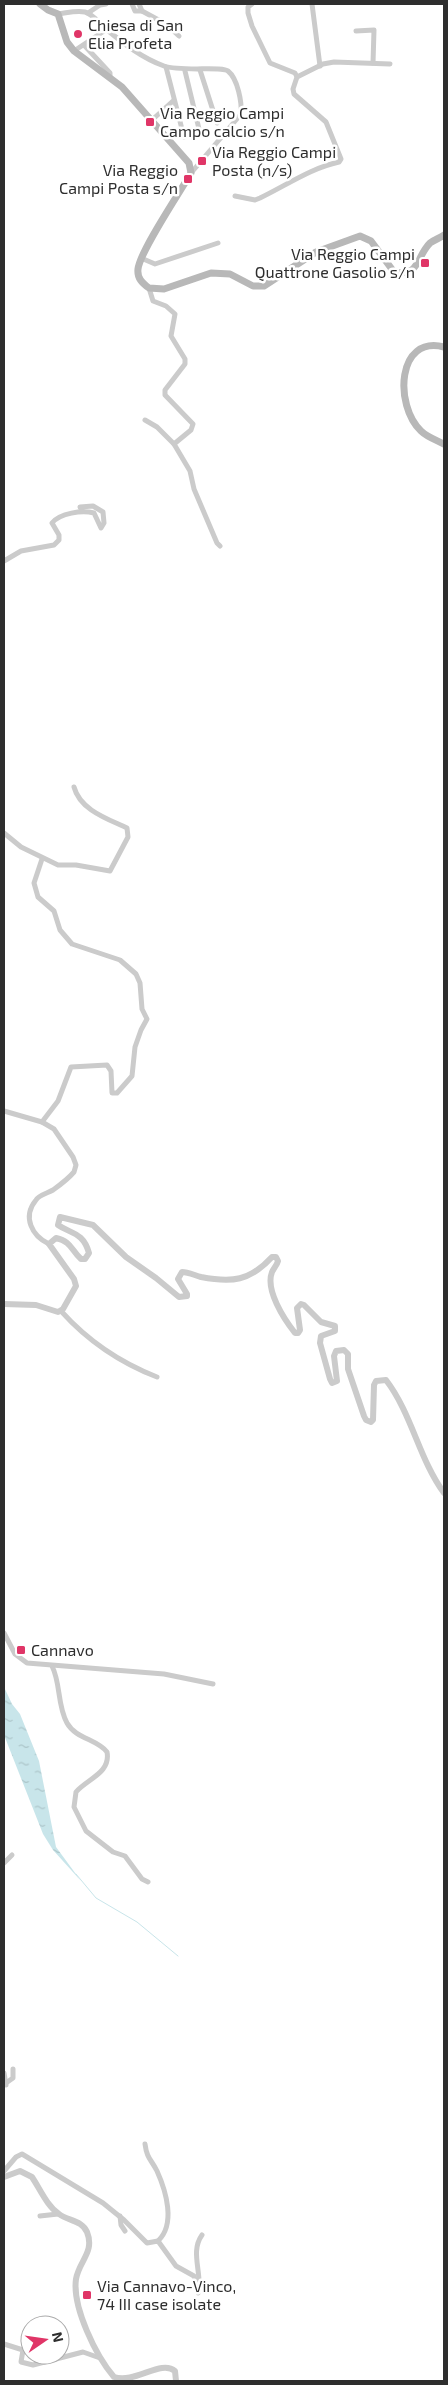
<svg xmlns="http://www.w3.org/2000/svg" width="448" height="2385" font-family="'Exo 2',sans-serif">
  <defs>
    <pattern id="water-ripples" width="26" height="14" patternUnits="userSpaceOnUse" patternTransform="scale(1.25)"><rect width="26" height="14" fill="#c8e5ea"/><path d="M2 4q2-2 4 0t4 0M15 11q2-2 4 0t4 0" fill="none" stroke="#acc5c9"/></pattern>
  </defs>
  <rect width="100%" height="100%" fill="#fff"/>
  <polygon fill="url(#water-ripples)" points="4,1687 12,1704 20,1714 39,1761 56,1847 81,1881 53,1850 43,1834 4,1735"/>
  <g fill="none" stroke-linecap="round" stroke-linejoin="round">
    <polyline stroke="#c8e5ea" stroke-width="1" points="76,1874 96,1898 137,1922 178,1956"/>
    <g stroke="#cbcbcb" stroke-width="5">
      <polyline points="132,4 135,11 142,11"/>
      <polyline points="139,4 142,11 166,24 179,36"/>
      <polyline points="312,4 320,66"/>
      <polyline points="88,13 100,5 106,4"/>
      <path d="M58 14C67 13 76 10 85 12 93 14 100 24 106 29 124 44 142 58 164 66 181 72 222 66 228 71 238 79 242 103 241 114L191 173"/>
      <polyline points="356,31 374,30 373,63"/>
      <polyline points="84,45 110,73 110,78"/>
      <polyline points="74,51 107,29"/>
      <polyline points="166,67 184,137 199,129 185,71"/>
      <polyline points="200,70 217,123"/>
      <polyline points="297,77 323,64 334,62 390,64"/>
      <polyline points="152,120 173,101"/>
      <path d="M235 196 255 200 260 198C287 185 311 168 339 162L341 159 326 122 294 94 293 89 297 77 295 73 270 63 252 26 248 13V7L252 4"/>
      <polyline points="141,258 155,264 218,243"/>
      <polyline points="149,288 153,301 166,306 175,314 171,336 185,359 185,364 165,390 165,395 193,424 191,430 174,444 190,471 194,489 217,543 220,546"/>
      <polyline points="145,420 157,427 174,444"/>
      <path d="M4 561 21 551 54 545 59 540V535L52 523C60 513 82 510 94 513L101 528 104 523 103 512 93 506 80 507"/>
      <path d="M4 833 21 847 58 865H76L110 871 128 837 127 828C108 819 80 810 74 787"/>
      <path d="M4 1111 42 1122 54 1129 73 1157 76 1165 74 1172C68 1179 60 1185 53 1190 48 1193 39 1195 36 1200 22 1217 32 1236 49 1244"/>
      <polyline points="42,1122 58,1101 71,1067 107,1065 111,1071 112,1093 117,1093 132,1076 135,1047 141,1030 147,1019 142,1009 140,983 136,974 120,960 72,944 60,930 54,911 38,897 34,883 42,859"/>
      <path d="M61 1311C87 1340 121 1363 157 1377"/>
      <polyline points="4,1633 15,1654 27,1663 164,1674 213,1684"/>
      <path d="M52 1666C61 1684 57 1705 67 1723 76 1739 97 1739 107 1752 111 1773 87 1779 76 1792L74 1807 86 1831 113 1852 125 1856 142 1879 148 1882"/>
      <polyline points="4,1863 12,1855"/>
      <polyline points="4,2073 6,2085"/>
      <polyline points="6,2083 13,2078 13,2069"/>
      <path d="M145 2144C147 2159 151 2159 157 2171 166 2191 176 2224 158 2241"/>
      <polyline points="4,2171 16,2157 22,2154 103,2203 124,2220 147,2243 158,2241 176,2266 194,2276 198,2293"/>
      <polyline points="40,2216 58,2214"/>
      <polyline points="120,2216 121,2225 125,2231"/>
      <path d="M199 2285C200 2269 191 2250 202 2235"/>
      <polyline points="4,2344 23,2350 21,2362 33,2365 83,2352 100,2358"/>
    </g>
    <g stroke="#cbcbcb" stroke-width="6">
      <path d="M4 1304 36 1305 58 1312 63 1309 76 1286 74 1279 49 1244 56 1238C72 1242 70 1249 81 1259H85L89 1253C83 1232 71 1234 58 1225L60 1217 93 1225 126 1257 156 1278 179 1297 187 1296V1294L178 1279 182 1272C188 1272 194 1275 201 1277 232 1283 250 1281 272 1257H276L278 1261C277 1265 274 1268 272 1272 265 1290 284 1319 295 1333H298L300 1330 297 1308 301 1304 304 1305 321 1322 335 1326V1331L321 1336 320 1343 330 1379 332 1383 337 1381 334 1356 336 1351 344 1350 348 1354V1369L364 1416 366 1420 371 1422 373 1420 374 1385 376 1381 386 1380C412 1414 419 1459 444 1493"/>
      <path d="M4 2177 20 2171 32 2177C40 2189 47 2206 59 2214 68 2221 82 2220 87 2232 95 2252 79 2261 76 2279 72 2307 96 2356 114 2377 135 2384 161 2359 175 2371L176 2381"/>
    </g>
    <g stroke="#b8b8b8" stroke-width="7">
      <path d="M40 4 48 10 58 14 67 42 74 51 122 87 189 163 191 173C180 192 140 251 138 269 137 278 142 283 149 288L164 289 211 273 230 274 253 286H264L316 252 360 236 371 241 394 272C420 277 416 257 430 243 434 240 440 238 444 235"/>
      <path d="M444 347C397 335 394 405 421 431 427 437 436 440 444 444"/>
    </g>
  </g>
  <g fill="#e03567" stroke="#fff" stroke-width="2">
    <circle cx="78" cy="34" r="5"/>
    <rect x="145" y="117" width="10" height="10" rx="2.5"/>
    <rect x="197" y="156" width="10" height="10" rx="2.5"/>
    <rect x="183" y="174" width="10" height="10" rx="2.5"/>
    <rect x="420" y="258" width="10" height="10" rx="2.5"/>
    <rect x="16" y="1645" width="10" height="10" rx="2.5"/>
    <rect x="82" y="2290" width="10" height="10" rx="2.5"/>
  </g>
  <g text-anchor="middle" stroke-width="5" stroke-linejoin="round" paint-order="stroke">
    <g font-size="16" fill="#2e2e2e" stroke="#fff" text-anchor="start">
      <text x="88" y="31">Chiesa di San<tspan x="88" dy="18">Elia Profeta</tspan></text>
      <text x="160" y="119">Via Reggio Campi<tspan x="160" dy="18">Campo calcio s/n</tspan></text>
      <text x="212" y="158">Via Reggio Campi<tspan x="212" dy="18">Posta (n/s)</tspan></text>
      <text x="178" y="176" text-anchor="end">Via Reggio<tspan x="178" dy="18">Campi Posta s/n</tspan></text>
      <text x="415" y="260" text-anchor="end">Via Reggio Campi<tspan x="415" dy="18">Quattrone Gasolio s/n</tspan></text>
      <text x="31" y="1656">Cannavo</text>
      <text x="97" y="2292">Via Cannavo-Vinco,<tspan x="97" dy="18">74 III case isolate</tspan></text>
    </g>
  </g>
  <rect width="448" height="2385" fill="none" stroke="#2e2e2e" stroke-width="10"/>
  <g transform="translate(45 2340) rotate(77)"><circle r="24" fill="#ffffff" stroke="#ababab"/>
  <path d="M0-4L9 19L0 12L-9 19Z" fill="#e03567"/>
  <text y="-8" font-size="14" font-weight="bold" text-anchor="middle" fill="#2e2e2e">N</text>
  </g>
</svg>
